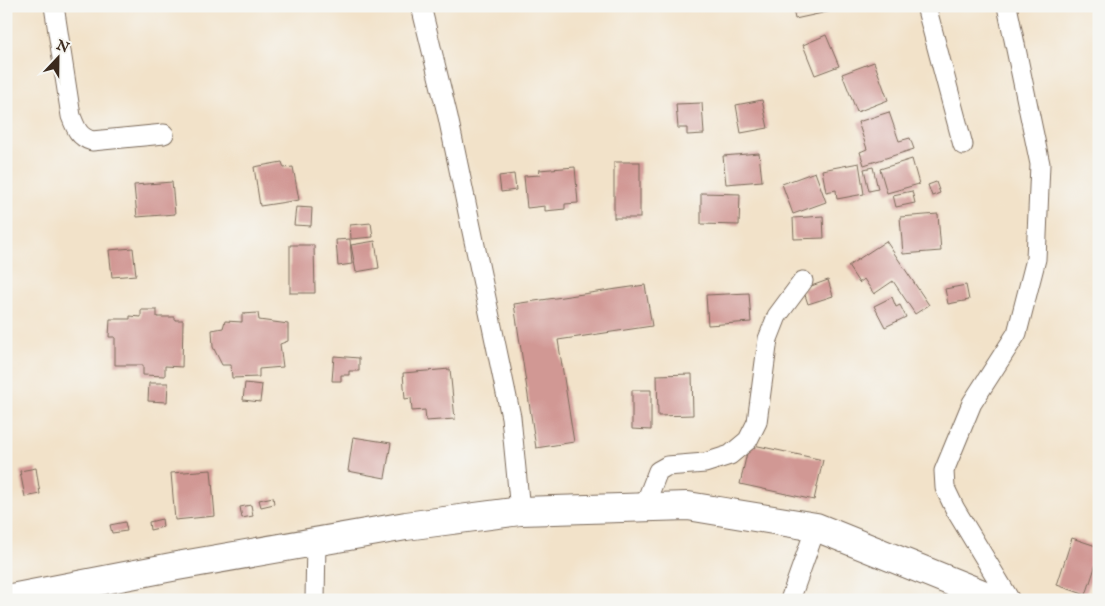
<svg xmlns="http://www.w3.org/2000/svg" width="1105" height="606" font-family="'IM FELL English',serif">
  <rect width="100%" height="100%" fill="#f6f6f2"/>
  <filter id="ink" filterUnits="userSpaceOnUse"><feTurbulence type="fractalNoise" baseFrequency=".02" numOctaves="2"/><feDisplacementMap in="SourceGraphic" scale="10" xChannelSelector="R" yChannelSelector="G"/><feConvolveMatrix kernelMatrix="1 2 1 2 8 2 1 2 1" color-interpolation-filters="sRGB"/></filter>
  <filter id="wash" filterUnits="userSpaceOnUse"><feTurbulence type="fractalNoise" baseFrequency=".0096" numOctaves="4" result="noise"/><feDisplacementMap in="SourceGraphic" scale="20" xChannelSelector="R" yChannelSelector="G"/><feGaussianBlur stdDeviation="1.12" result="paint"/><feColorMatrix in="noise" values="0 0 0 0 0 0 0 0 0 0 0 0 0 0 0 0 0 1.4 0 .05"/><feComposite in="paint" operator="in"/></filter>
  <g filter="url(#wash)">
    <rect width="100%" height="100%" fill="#f2e2c9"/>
    <g id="blocks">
      <g fill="#d19894">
        <polygon points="785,6 840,6 841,9 795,19 793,9 785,11"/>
        <polygon points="826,35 839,66 815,75 803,45"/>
        <polygon points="874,62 888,100 857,112 842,74"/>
        <polygon points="762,100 768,128 741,133 736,105"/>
        <polygon points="702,103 704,134 687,135 687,128 678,128 676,104"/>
        <polygon points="889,112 899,141 910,138 914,149 864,165 860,152 867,149 858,122"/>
        <polygon points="759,153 762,181 726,184 723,156"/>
        <polygon points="912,159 919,184 887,193 880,169"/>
        <polygon points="282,162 284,168 293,167 299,200 260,206 254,167"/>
        <rect x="614" y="162" width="26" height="56"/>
        <polygon points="859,163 864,194 837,199 836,190 826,192 822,170"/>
        <polygon points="575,167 578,203 565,204 565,209 545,211 545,206 527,208 524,176 540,175 539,170"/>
        <polygon points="873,167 878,189 869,191 864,169"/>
        <polygon points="815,172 826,202 793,214 782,184"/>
        <polygon points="514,174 516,190 501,192 499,176"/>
        <polygon points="172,182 175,214 137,217 134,185"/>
        <polygon points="936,182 940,193 932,196 928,185"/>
        <polygon points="912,191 915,203 896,207 893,195"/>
        <polygon points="701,193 740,194 739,225 701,224"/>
        <polygon points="296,207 312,208 311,226 294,225"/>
        <polygon points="938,214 941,251 903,254 900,217"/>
        <polygon points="823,216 824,238 794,239 793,218"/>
        <polygon points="371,223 373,237 351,239 350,225"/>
        <polygon points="350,239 352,264 338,266 336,240"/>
        <polygon points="375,241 379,268 356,272 351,245"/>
        <polygon points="886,241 929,305 915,314 893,281 874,294 864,279 859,283 848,266"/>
        <polygon points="290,245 314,245 315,293 290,293"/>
        <polygon points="133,248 136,275 112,277 109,250"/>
        <polygon points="828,280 833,296 808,304 803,289"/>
        <polygon points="645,285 652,326 558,340 574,442 536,448 514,304"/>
        <polygon points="966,285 969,300 948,304 945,289"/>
        <polygon points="749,293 751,322 708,325 706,295"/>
        <polygon points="892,297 896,307 900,305 906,317 885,327 874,306"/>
        <polygon points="141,310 157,310 157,317 175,317 175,320 183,320 182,367 165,366 165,376 143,375 143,365 115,365 115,337 109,337 110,319 130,319 130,316 141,317"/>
        <polygon points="258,313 259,320 288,324 288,341 280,344 283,367 259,369 259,377 232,378 231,365 222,365 213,347 212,330 223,328 225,321 242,322 242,314"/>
        <polygon points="334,356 359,358 359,371 349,371 349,375 341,375 341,381 332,381"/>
        <polygon points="450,369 455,419 426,421 425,410 412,411 411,398 405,399 403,373"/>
        <polygon points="692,374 693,415 658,416 657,375"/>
        <polygon points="149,383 168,383 167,402 148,401"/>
        <polygon points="245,383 262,385 260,402 243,400"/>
        <polygon points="632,390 651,390 651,430 632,429"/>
        <polygon points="353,437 391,443 385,478 348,471"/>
        <polygon points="749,444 823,460 814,500 740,484"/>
        <polygon points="36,468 40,494 25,497 20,471"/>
        <polygon points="211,470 215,516 175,520 171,473"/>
        <polygon points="273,497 274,504 261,507 259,500"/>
        <polygon points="251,505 253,516 242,518 240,507"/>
        <polygon points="162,519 163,527 150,530 149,522"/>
        <polygon points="125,522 127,531 112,533 110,525"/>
        <polygon points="1072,538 1099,547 1099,555 1086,595 1057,585"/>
      </g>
    </g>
  </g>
  <g filter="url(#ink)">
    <use href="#blocks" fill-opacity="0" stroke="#7b6a5a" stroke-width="1"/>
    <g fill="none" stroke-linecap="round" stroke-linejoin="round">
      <defs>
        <g id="street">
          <path d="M54 6 71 116C76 129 79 137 92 141L164 134"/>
          <polyline points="421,6 448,117 511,417 520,511"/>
          <polyline points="926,6 963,145"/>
          <polyline points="1007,6 1040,164 1036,259 1017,333 972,403 944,471 945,488 955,509 1010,600"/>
          <polyline points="644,507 658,471 667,466 705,463 730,455 748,440 757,422 768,339 777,316 803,281"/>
          <polyline points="315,600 316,541"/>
          <polyline points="790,600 816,527"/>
        </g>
        <polyline id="primary" points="6,599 177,566 406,526 520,511 688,506 816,527 997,600"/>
      </defs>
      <use href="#street" stroke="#7b6a5a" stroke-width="21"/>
      <use href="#primary" stroke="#7b6a5a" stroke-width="30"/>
      <use href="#street" stroke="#fff" stroke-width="19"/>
      <use href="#primary" stroke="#fff" stroke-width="28"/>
    </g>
  </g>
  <rect width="1105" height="606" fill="none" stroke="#f6f6f2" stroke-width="25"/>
  <g transform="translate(58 58) rotate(22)" stroke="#f6f6f2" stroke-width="4" paint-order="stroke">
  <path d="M0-4L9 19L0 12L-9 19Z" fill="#3b2a1e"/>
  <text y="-8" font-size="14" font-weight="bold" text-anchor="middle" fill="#3b2a1e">N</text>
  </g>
</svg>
